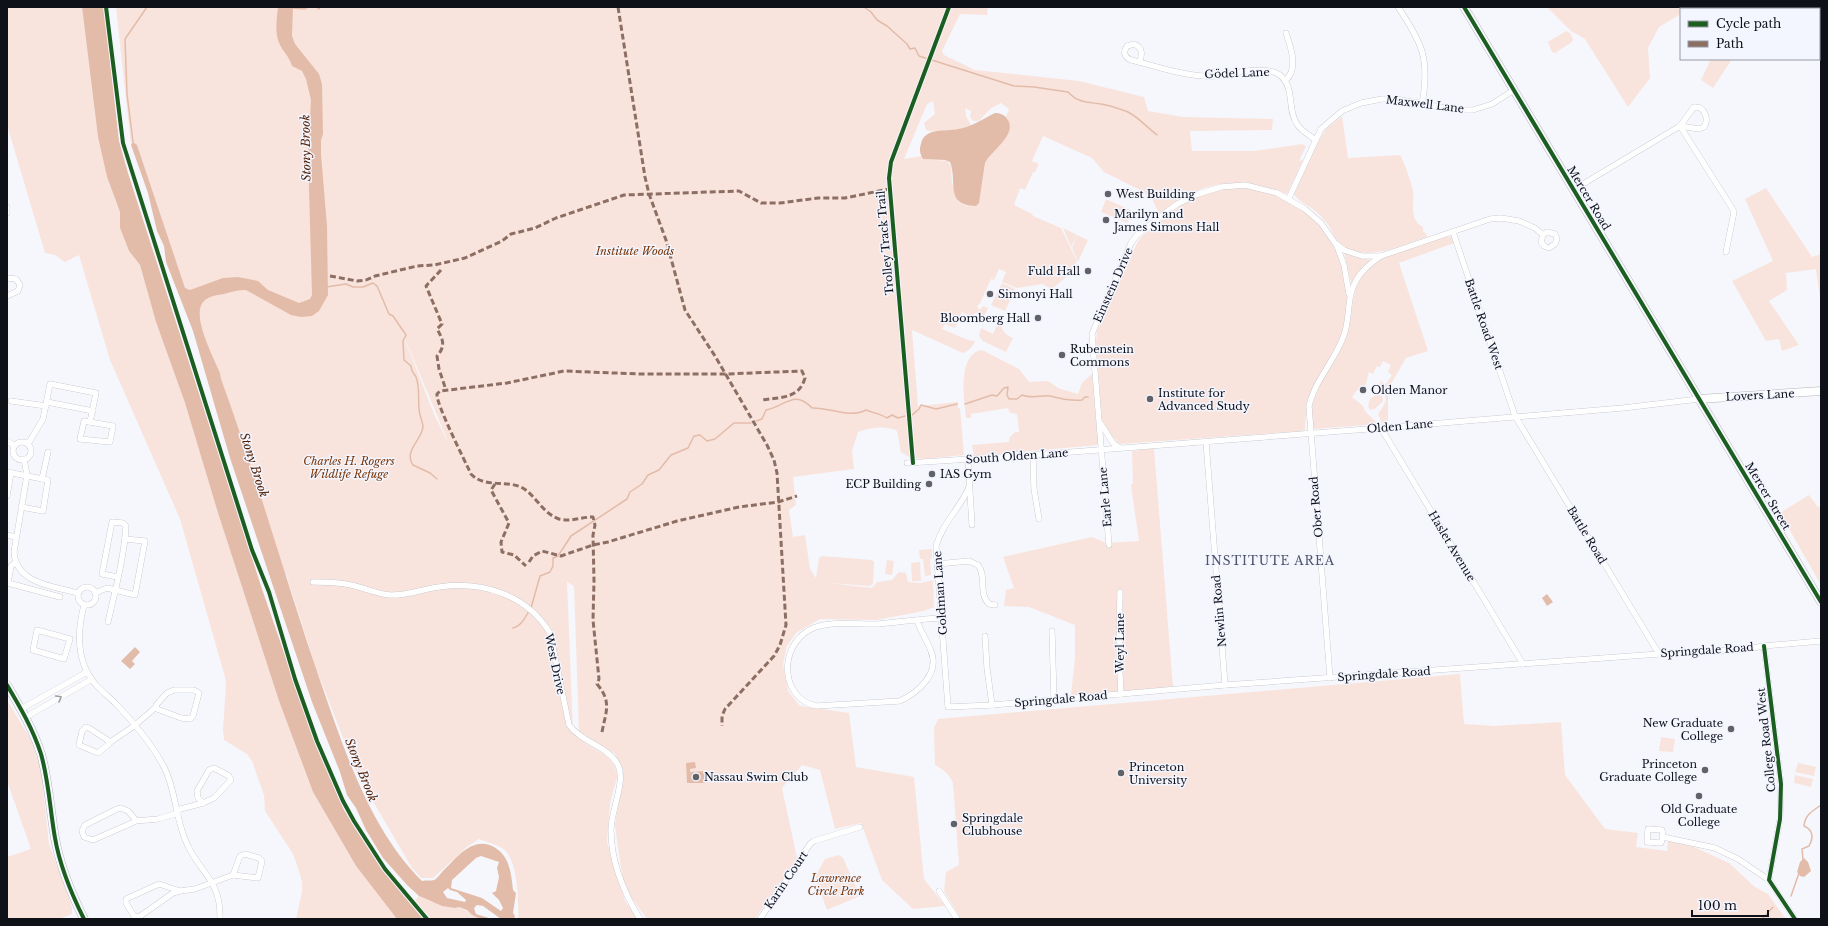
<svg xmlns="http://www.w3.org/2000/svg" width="1828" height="926" font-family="'Libre Baskerville',serif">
  <rect width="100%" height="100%" fill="#f6f7fc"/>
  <g fill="#f8e4dd" fill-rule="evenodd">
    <polygon points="7,7 82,7 98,137 107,177 120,212 120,228 129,251 140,265 156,322 185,403 218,513 279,701 313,792 356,866 397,919 296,919 302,892 302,883 300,874 293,854 265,811 264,795 252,761 247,754 224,740 223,730 226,684 225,677 180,519 110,360 79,255 65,262 55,255 45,253 7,125"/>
    <path d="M116 7H988L987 15 960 14 942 51 944 55 975 70 1079 81 1144 97 1148 111 1183 117 1273 119 1272 130 1190 131 1192 151H1254L1302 144 1306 146 1299 161 1303 160 1287 194C1253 182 1228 178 1194 192 1182 197 1171 207 1160 215L1152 199 1144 192 1104 172 1092 158 1043 136 1032 161 1039 164 1035 172H1033L1025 190 1020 188 1014 205 1032 214 1033 216 1061 228 1077 261 1072 272 1052 289 1042 284 1017 288 1002 282 1006 272 999 269 994 280 991 279 980 303 977 306 980 310 983 306 988 308 984 316 975 313 972 317 962 312 955 328 945 324 942 329 968 340 975 341C974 346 968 351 963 353L912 330 918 406 958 402V408H960L964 455 924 459 915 458V463H912L911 458 901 452 897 431C885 425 870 428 858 432L852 451 854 469 793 477 796 505 789 510 793 537 805 535 810 569 816 578 819 558 822 556 872 560 874 562 873 584 870 586 829 583 872 588 877 582 892 580 899 572 906 573 908 582 921 583 933 580 934 607 924 611 876 620 820 619 796 633 787 646 783 664 788 691 800 706 849 713 856 767 914 777 924 879 945 906 913 909 882 880 861 823 835 829 820 770 802 765 782 788 797 858 755 919H647L624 888 615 826 623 769 615 754 579 731 574 586 567 582 573 732 585 743 610 758 618 774 610 803 607 842 625 901 638 919H518C519 902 518 857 502 848 495 844 486 842 479 839L468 846 433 878H421L412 868 357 774 316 668 286 574 282 575 133 142 131 145ZM933 101 935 114 924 123 926 130C940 134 958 130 971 125L966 116 965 108 971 111 970 117 973 121H979L990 109 1001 103 1009 109 1006 117 1008 119 994 150 985 163 979 203 966 206 958 201 952 183 951 166 947 161 924 159 921 156 904 159 927 104ZM400 327 449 444 434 414Z"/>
    <polygon points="1547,7 1713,7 1715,9 1681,9 1681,15 1679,15 1659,27 1648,48 1650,78 1628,107 1585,39 1571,31"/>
    <polygon points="1736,7 1803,7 1799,9 1737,9"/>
    <polygon points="1566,31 1570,33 1573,39 1572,42 1555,53 1552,52 1548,42"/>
    <polygon points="1711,59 1732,59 1713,88 1701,80"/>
    <path d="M1342 116 1348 158 1400 155C1403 158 1412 185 1413 190 1415 202 1408 219 1423 227V232L1426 233 1427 237C1401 245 1364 265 1339 243 1333 237 1331 226 1324 220 1321 216 1317 212 1313 209 1306 204 1299 202 1294 194L1317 144 1326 129Z"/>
    <path d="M1245 188C1266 192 1287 198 1304 211 1341 237 1355 290 1343 332 1336 355 1319 373 1310 394L1307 401 1305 429 1303 431 1120 444 1111 435 1102 420 1096 343 1097 331 1137 243 1141 237 1177 208 1198 195 1221 189Z"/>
    <polygon points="1766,188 1812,257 1821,254 1821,305 1816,269 1786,273 1787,290 1769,301 1799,345 1782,351 1779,339 1766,341 1732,281 1773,261 1745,199"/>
    <polygon points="1106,199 1132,211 1127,223 1101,212"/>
    <polygon points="1063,228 1077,235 1071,247"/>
    <polygon points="1077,235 1088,240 1078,262 1072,248"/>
    <path d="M1446 237H1452L1454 243 1399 263 1428 351 1406 358 1388 389V423L1382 424 1378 414C1387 401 1389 399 1379 386L1381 381 1386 384 1392 375 1388 372 1391 365 1383 361 1380 367 1377 366 1373 374 1369 372 1365 387 1361 385 1352 397 1363 406 1365 411 1378 424 1314 429C1312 420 1311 411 1313 402 1319 378 1338 359 1346 337 1355 313 1349 288 1367 269 1380 255 1427 243 1446 237Z"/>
    <polygon points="1344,252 1356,257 1372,260 1362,267 1352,284 1351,283"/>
    <polygon points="1002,283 1015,289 1005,311 991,305"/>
    <path d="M1001 316H1002C999 327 1003 334 1013 338L1006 352 983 341 979 336 981 328 993 334Z"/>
    <path d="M982 350 1019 369 1029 382 1048 381 1058 388 1078 394 1082 383 1092 374 1098 445 974 456 972 445 1009 442V438L1015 432H1019L1017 414 1010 413 1008 408 971 414V418H966C964 400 957 354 982 350Z"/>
    <polygon points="1377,394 1382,396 1383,401 1375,409 1370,410 1368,406 1370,399"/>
    <polygon points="1154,448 1173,687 1071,695 1075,658 1075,625 1029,607 1004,606 1006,590 1014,588 1003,557 1092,537 1106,543 1139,541 1131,485 1133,483 1132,451"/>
    <polygon points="1809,495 1818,507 1821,506 1821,585 1780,513"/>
    <polygon points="932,549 932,558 930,559 931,575 925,576 923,559 920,559 919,550"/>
    <polygon points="887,560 894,561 892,575 885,574"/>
    <polygon points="920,562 921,581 912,581 911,563"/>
    <path d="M1460 674 1464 724 1495 726 1561 722 1565 775 1605 829 1638 833 1636 847 1667 851 1668 841 1692 846 1729 863 1755 887 1768 894 1786 919H961L944 891 946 872 959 865 953 783C949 774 944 770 935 765L934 728 938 719Z"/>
    <polygon points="7,700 31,740 41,770 49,844 72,907 72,914 59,919 7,919 7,857 31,849 7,781"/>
    <polygon points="1661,737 1675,739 1673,752 1659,751"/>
    <polygon points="1798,763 1816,767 1814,776 1795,772"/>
    <polygon points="1795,775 1813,779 1811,787 1794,783"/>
    <polygon points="839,855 843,858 860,896 827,910 815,877 825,859"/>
    <path d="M419 896C434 903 445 902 459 907 467 910 472 915 480 919H423L411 905Z"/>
  </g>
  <g fill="#e3bca9" fill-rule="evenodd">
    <polygon points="82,7 104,7 119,141 128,173 262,589 315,742 344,810 384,871 423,919 397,919 356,866 313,792 279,701 218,513 185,403 156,322 140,265 129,251 120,228 120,212 107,177 98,137"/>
    <path d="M278 7H293L292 36 295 44 319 74 322 84 323 134 321 140V154L327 226 328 295 319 311 312 316 301 317 291 315 246 290C238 290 231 292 224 294 218 295 209 296 204 301 190 314 214 358 220 373L221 379C258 480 287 585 322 686 345 752 371 831 422 881 426 880 431 881 434 880 437 879 441 873 443 871 456 858 473 835 494 847 510 856 511 873 513 890L516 893 513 913 515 916 514 919H501L483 906 477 905 474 908 476 914 492 919H480L472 915 467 910 459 907 455 908 442 906 431 901 419 896 407 885 383 858 366 830 356 808 347 795 340 772 312 702 230 458 193 331 166 262 164 246 157 231 148 193 131 145 133 142 137 145 185 288 190 290 223 278 238 277 258 281 268 290 299 303 310 299 312 295 308 153 311 100 306 79 302 71 292 66C289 56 284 53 280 45 274 34 277 18 278 7ZM481 856 499 862 497 868 499 877 496 891 492 893 499 900 503 908 501 911 482 898 451 888 452 880 476 858ZM448 888 450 890 457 892 466 900 465 902 447 898 443 892Z"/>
    <path d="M995 113C1001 113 1005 115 1008 120 1017 135 991 151 985 163L979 203 976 206C944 205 958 182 950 162L945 160 923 159C920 154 919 149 921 144 924 127 946 132 958 129 971 127 983 119 995 113Z"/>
    <polygon points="1547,594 1553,602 1547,606 1542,598"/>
    <polygon points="135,647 140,652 132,661 135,664 130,669 121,661"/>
    <polygon points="695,762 696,768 690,769 690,772 705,771 705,783 687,783 686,763"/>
    <polygon points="1804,858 1808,862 1811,871 1804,877 1800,876 1797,872 1800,862"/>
  </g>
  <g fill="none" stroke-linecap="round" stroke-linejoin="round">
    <g stroke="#e3bca9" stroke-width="1.5">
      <polyline points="316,7 319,9 320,7"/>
      <path d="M864 7 871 12 877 20 887 26 907 44 910 49 915 48 919 56 1014 86 1034 87 1068 92C1078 103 1088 102 1101 104 1109 105 1120 109 1128 112 1138 117 1148 128 1157 135"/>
      <polyline points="292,8 305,9 308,7"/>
      <polyline points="133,142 127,94 125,39 147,7"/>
      <path d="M326 287 346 284 353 287H363L373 283 377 286 389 314 393 316 406 335 403 341 404 360 411 366C411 372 414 373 416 377 420 387 418 398 419 408 419 414 422 420 423 426 423 439 403 451 413 465L430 473 437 479"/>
      <path d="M965 404 992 395 997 396 1004 388 1008 387 1007 395 1009 399H1017L1022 395C1031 399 1041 395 1050 396 1061 399 1070 401 1082 400L1085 397H1088"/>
      <polyline points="912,415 919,409 921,405 936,409 957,404"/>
      <path d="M756 421 762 419 766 410C786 406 794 389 812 408 829 407 849 419 866 410 873 413 881 414 887 418L892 415 898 418 905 416"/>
      <polyline points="531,608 540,576 550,572 553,566 553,558 558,556 571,536 627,499 630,492 642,484 648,475 659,470 671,455 688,448 694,436 700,435 707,441 715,439 734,423 751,423"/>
      <path d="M513 628C521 626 525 618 529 611"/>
      <path d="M1803 860 1802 849 1809 846C1814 837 1813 830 1804 826 1805 814 1813 811 1821 805"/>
      <polyline points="1791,896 1799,873"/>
      <polyline points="1762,919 1773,907"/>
    </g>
    <defs>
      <g id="street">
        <path d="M1398 7C1423 44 1430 60 1422 104"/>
        <path d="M1140 62C1142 54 1143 48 1134 44L1127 46C1123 52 1124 57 1131 60 1156 66 1189 78 1215 76 1232 74 1268 64 1281 76 1295 89 1287 110 1297 124 1301 131 1309 135 1316 140"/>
        <path d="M1285 81C1299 69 1291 48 1286 33"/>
        <polyline points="1680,126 1732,208 1734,212 1726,252"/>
        <path d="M1573 190 1680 126 1694 107C1705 106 1709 119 1704 127L1699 129 1680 126"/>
        <polyline points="1289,198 1321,129 1342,111 1361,103 1382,99 1396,99 1456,110 1473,110 1492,104 1514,90"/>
        <polyline points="7,207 7,213"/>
        <polyline points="1453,232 1515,416 1659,654"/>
        <polyline points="1337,246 1344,265 1349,294"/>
        <polyline points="7,278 16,279 20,285 18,291 7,296"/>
        <polyline points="11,401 46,406"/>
        <polyline points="47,402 93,411"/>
        <polygon points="84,421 113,426 110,442 80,439"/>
        <polyline points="1101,424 1113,443 1120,448"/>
        <polyline points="1381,428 1523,664"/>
        <polyline points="7,441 14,445"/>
        <circle cx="22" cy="451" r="9"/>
        <polyline points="1206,442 1225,685"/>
        <polyline points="28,444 43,419 50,384 96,393 90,422"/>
        <polyline points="1033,455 1034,489 1039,519"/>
        <path d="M24 459 27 475 14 552C16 584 53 586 78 593"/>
        <polyline points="968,460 972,525"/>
        <polyline points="907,463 1033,455 1381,428 1623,408 1699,399"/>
        <polyline points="7,472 48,480 43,511 21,507"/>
        <polyline points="42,479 48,452"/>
        <path d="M969 487C960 509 943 522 936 546L948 707 992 705 1225 685 1659 654 1747 649 1764 646 1821 641"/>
        <polyline points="7,496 11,472"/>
        <polyline points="7,535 16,537"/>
        <polyline points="1109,545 1092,334 1131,243 1137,235 1177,204 1198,194 1221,187 1245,185 1277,193 1305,209 1321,223 1335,243 1344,250 1362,256 1381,256 1490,219 1501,218 1519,221 1535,228 1543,235 1541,242 1544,246 1549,248 1555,244 1557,239 1555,234 1547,232 1543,235"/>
        <polyline points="15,563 11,566 8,583 60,597"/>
        <path d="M937 564 969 561 978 565C987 576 978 594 989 604L995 605"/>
        <path d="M313 582C327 582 341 582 355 586 367 589 378 594 390 595 406 596 423 589 439 587 482 581 526 594 550 633L569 725C582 743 608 746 618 765 626 782 611 810 611 830 611 861 624 893 640 919"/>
        <circle cx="87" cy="596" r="9"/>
        <polyline points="1120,592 1119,655 1121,694"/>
        <polyline points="95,593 107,588 135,595 145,541 125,539"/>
        <path d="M84 605C77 632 76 662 96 685 103 692 110 698 116 704 133 721 153 746 164 767 177 792 175 821 188 846 202 875 221 881 220 919"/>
        <path d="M917 620C920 631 927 640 931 651 940 673 919 692 900 701L816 706C780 698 778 646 811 629 831 620 857 625 878 624 899 622 920 619 941 618"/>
        <path d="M108 622C115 591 124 558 126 526L123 523 112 522 102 574 118 577"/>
        <polygon points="37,630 70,639 64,659 33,650"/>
        <polyline points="1052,631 1054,700"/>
        <polyline points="985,636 987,668 992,705"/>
        <polyline points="1764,646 1781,784 1780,819 1769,880"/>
        <path d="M1330 678 1309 406C1315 379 1337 359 1345 332 1350 314 1347 295 1357 279 1363 269 1372 262 1381 256"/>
        <polygon points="174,690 194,690 199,693 193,716 190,719 181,718 157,709 156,705 167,693"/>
        <polyline points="21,709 87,672"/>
        <polyline points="26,717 92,679"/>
        <polygon points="86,727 89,728 109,741 109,744 98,753 79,745 82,731"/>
        <polyline points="109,743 134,726 156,707"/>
        <polygon points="214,768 229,776 231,780 214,798 203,803 198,798 197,791 209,770"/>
        <polygon points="121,808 128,811 135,819 134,822 93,840 84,837 82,831 85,825 117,809"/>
        <polyline points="177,810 203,803"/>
        <polyline points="135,821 158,819 178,813"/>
        <polygon points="1648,829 1662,830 1663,837 1661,843 1647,842"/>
        <polyline points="1663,837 1715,848 1738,859 1769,880 1795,919"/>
        <polygon points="245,854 259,858 262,861 258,878 233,875 240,856"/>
        <polygon points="159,884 180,891 173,893 139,917 134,916 126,903 126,899"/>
        <polyline points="180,891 195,889 233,875"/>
        <polyline points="939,891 957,919"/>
        <polyline points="760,919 810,844 814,841 860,827"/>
      </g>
      <g id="secondary">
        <polyline points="1464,7 1821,602"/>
        <polyline points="1699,399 1821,391"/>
        <path d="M7 685C20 707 33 729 41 754 49 782 50 810 55 838 60 867 71 893 84 919"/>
      </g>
    </defs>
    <use href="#street" stroke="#b3b5bc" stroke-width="6"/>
    <use href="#secondary" stroke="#b3b5bc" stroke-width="9"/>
    <use href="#street" stroke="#fefeff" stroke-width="5.5"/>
    <use href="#secondary" stroke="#fefeff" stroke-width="8"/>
    <g stroke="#8d6e63" stroke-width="3" stroke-dasharray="6 3" stroke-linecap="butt">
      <polyline points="618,7 645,177 649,194 666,240 685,310 715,356 767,445 774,460 777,473 786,625 780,645 774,656 725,709 722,716 722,726"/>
      <path d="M441 270 426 286 442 324 437 329C443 339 446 346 437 356L439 369 446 390"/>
      <polyline points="330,276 357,281 366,280 375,276 417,266 434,265 465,258 502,241 511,234 535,228 556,218 624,195 739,191 761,203 780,203 818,198 845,198 889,189"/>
      <polyline points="495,484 491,490 509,523 501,542 502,552 514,555 526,566"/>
      <polyline points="529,562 533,556 542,551 561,556 593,545 608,542 677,521 739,507 778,502 797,496"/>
      <path d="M602 732C606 711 612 702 597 684L599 679 593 620 594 581 593 535 595 525 593 517C581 517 572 522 559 519 542 513 536 495 521 487 505 480 484 488 471 474 465 461 436 404 437 394L440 391 507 383 564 371 640 374H726L802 371 805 378C799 399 781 397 762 400"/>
    </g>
    <defs>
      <g id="cycleway">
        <polyline points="106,7 123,143 252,550 269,592 295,679 317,741 343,801 354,821 385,869 427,919"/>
        <polyline points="1464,7 1821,602"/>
        <polyline points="913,463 889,178 891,162 949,7"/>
        <polyline points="1764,646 1781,784 1780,819 1769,880 1795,919"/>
        <path d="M7 685C20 707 33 729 41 754 49 782 50 810 55 838 60 867 71 893 84 919"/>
      </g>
    </defs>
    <use href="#cycleway" stroke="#f3f5ff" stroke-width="6"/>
    <use href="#cycleway" stroke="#1b5e20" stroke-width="4"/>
  </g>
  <defs><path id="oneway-chevron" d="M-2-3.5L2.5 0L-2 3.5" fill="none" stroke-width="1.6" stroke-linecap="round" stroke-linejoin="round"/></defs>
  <use stroke="#9e9fa3" href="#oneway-chevron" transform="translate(59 698) rotate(-30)"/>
  <g fill="#606268" stroke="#f3f5ff" stroke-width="1.5">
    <circle cx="1108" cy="194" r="4"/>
    <circle cx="1106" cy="220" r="4"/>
    <circle cx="1088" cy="271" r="4"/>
    <circle cx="990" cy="294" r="4"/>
    <circle cx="1038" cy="318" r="4"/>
    <circle cx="1062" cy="355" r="4"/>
    <circle cx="1363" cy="390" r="4"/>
    <circle cx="1150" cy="399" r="4"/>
    <circle cx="932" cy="474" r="4"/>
    <circle cx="929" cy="484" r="4"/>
    <circle cx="1731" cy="729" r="4"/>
    <circle cx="1705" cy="770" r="4"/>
    <circle cx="1121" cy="773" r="4"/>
    <circle cx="696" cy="777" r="4"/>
    <circle cx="1699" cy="796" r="4"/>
    <circle cx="954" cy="824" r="4"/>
  </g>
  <g text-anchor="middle" stroke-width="3" stroke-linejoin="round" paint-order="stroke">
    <g font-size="11" fill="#0f1119" stroke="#f3f5ff">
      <text transform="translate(1237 73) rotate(-2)" y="4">Gödel Lane</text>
      <text transform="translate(1425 104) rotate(7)" y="4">Maxwell Lane</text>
      <text transform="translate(1589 198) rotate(59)" y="4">Mercer Road</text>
      <text transform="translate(885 243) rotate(-95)" y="4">Trolley Track Trail</text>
      <text transform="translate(1113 285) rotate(-66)" y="4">Einstein Drive</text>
      <text transform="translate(1484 324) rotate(71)" y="4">Battle Road West</text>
      <text transform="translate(1760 395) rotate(-3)" y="4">Lovers Lane</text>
      <text transform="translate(1400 426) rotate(-5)" y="4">Olden Lane</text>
      <text transform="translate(1017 456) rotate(-4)" y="4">South Olden Lane</text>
      <text transform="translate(1768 496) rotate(59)" y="4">Mercer Street</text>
      <text transform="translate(1105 497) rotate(-95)" y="4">Earle Lane</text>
      <text transform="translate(1316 507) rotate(-95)" y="4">Ober Road</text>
      <text transform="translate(1587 535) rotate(59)" y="4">Battle Road</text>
      <text transform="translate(1452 546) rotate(59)" y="4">Haslet Avenue</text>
      <text transform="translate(940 593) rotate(-94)" y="4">Goldman Lane</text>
      <text transform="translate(1219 611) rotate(-95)" y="4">Newlin Road</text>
      <text transform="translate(1120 643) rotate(-90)" y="4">Weyl Lane</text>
      <text transform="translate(1707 650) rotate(-4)" y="4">Springdale Road</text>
      <text transform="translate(555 664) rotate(78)" y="4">West Drive</text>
      <text transform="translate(1384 674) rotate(-4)" y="4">Springdale Road</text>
      <text transform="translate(1061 699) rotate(-5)" y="4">Springdale Road</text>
      <text transform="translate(1766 740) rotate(-96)" y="4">College Road West</text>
      <text transform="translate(786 880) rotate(-56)" y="4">Karin Court</text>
    </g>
    <g font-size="11" fill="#0f1119" stroke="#f3f5ff" text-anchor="start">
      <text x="1116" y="198">West Building</text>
      <text x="1114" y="218">Marilyn and<tspan x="1114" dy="13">James Simons Hall</tspan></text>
      <text x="1080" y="275" text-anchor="end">Fuld Hall</text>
      <text x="998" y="298">Simonyi Hall</text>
      <text x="1030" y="322" text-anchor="end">Bloomberg Hall</text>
      <text x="1070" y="353">Rubenstein<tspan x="1070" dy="13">Commons</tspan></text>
      <text x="1371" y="394">Olden Manor</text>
      <text x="1158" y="397">Institute for<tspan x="1158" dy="13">Advanced Study</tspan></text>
      <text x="940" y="478">IAS Gym</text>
      <text x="921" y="488" text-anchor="end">ECP Building</text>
      <text x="1723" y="727" text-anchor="end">New Graduate<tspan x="1723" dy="13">College</tspan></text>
      <text x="1697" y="768" text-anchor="end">Princeton<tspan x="1697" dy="13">Graduate College</tspan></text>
      <text x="1129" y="771">Princeton<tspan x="1129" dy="13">University</tspan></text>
      <text x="704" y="781">Nassau Swim Club</text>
      <text x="1699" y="813" text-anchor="middle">Old Graduate<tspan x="1699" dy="13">College</tspan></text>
      <text x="962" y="822">Springdale<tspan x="962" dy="13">Clubhouse</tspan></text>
    </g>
    <g font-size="11" font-style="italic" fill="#7a3507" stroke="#f3f5ff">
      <text x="635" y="255">Institute Woods</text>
      <text x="349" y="465">Charles H. Rogers<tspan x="349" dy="13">Wildlife Refuge</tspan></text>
      <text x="836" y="882">Lawrence<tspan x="836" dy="13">Circle Park</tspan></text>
    </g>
    <g font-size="12" font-style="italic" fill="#531f00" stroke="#f3f5ff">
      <text transform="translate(306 148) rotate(-91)" y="4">Stony Brook</text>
      <text transform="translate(254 465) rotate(72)" y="4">Stony Brook</text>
      <text transform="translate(361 770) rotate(68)" y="4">Stony Brook</text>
    </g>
    <g font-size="12" letter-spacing="1" fill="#50556a" stroke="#f3f5ff">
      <text x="1270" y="565">INSTITUTE AREA</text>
    </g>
  </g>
  <rect width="1828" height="926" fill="none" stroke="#0f1119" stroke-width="16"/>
  <rect x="1680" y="8" width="140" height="52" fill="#f3f5ff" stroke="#989aa3"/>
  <rect x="1688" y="21" width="20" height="6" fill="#1b5e20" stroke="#989aa3"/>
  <text x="1716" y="28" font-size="12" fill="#0f1119">Cycle path</text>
  <rect x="1688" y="41" width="20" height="6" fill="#8d6e63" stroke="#989aa3"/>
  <text x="1716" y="48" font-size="12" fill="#0f1119">Path</text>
  <path d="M1692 910v6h76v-6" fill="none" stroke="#0f1119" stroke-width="2"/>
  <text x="1698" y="910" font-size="12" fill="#0f1119" stroke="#f3f5ff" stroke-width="3" paint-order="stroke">100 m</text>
</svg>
